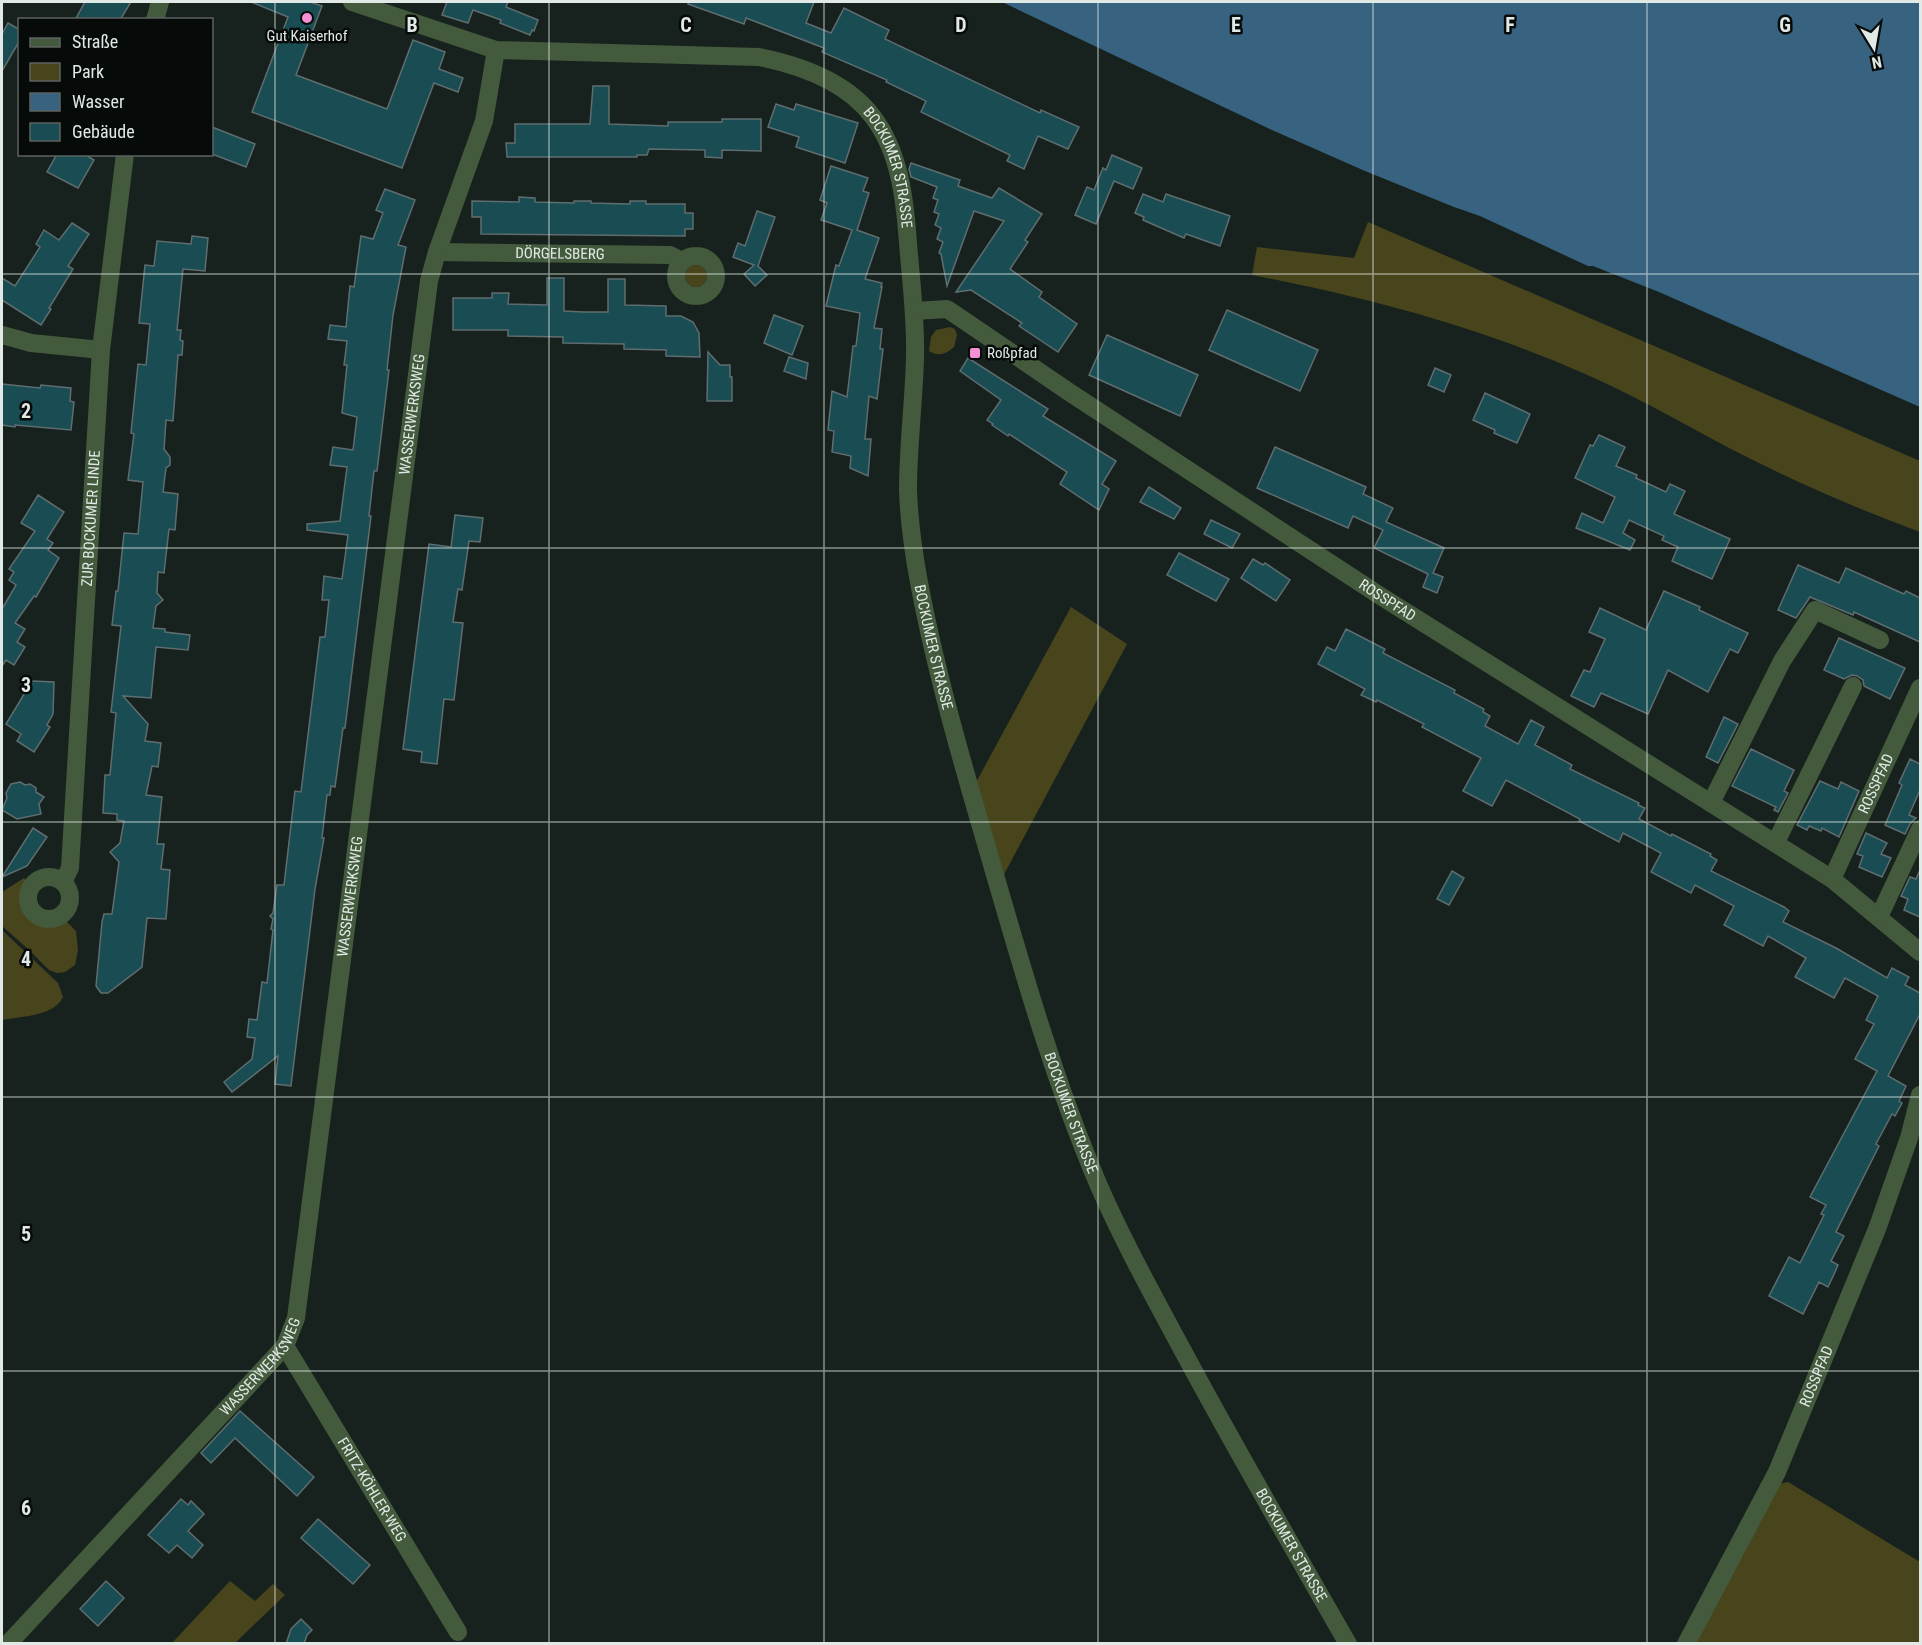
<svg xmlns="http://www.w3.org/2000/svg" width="1922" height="1645" font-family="'Roboto Condensed',sans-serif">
  <rect width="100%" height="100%" fill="#17221e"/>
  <g fill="#48451d">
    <path d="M1368 222 1920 461V532C1855 508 1791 480 1729 448 1681 422 1633 395 1583 373 1473 325 1369 298 1252 275L1257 247 1354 258Z"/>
    <circle cx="696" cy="276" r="11"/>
    <path d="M950 327 955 329 957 335 954 347C946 354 939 357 929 351L931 337 936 330Z"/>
    <polygon points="1071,607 1127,644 1001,880 973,788"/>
    <path d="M24 878 27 882 21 899C27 924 42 933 65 920L76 931 78 950 75 965 65 972 57 973 49 970 27 948 2 926V892Z"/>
    <path d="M2 930 58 983 63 997C53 1017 22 1016 2 1020Z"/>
    <polygon points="1788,1482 1920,1562 1920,1641 1919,1643 1688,1644 1778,1484"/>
    <polygon points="230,1581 255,1601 273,1584 285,1595 235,1643 172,1643"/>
  </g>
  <polygon fill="#376381" points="1002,2 1920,2 1920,407 1659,292 1593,266 1588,266 1480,216 1454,207 1365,171 1272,130"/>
  <g fill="#194d53" stroke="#5f6d6f" stroke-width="1.5">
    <polygon points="85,2 131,2 120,20 75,20"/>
    <polygon points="251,2 310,2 322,6 296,75 387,109 413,40 445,52 439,69 463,78 458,92 434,83 402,168 252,112 288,17"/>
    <polygon points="447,2 508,2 506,7 538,20 534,31 532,30 530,35 500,23 501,20 473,10 468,23 442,15"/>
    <polygon points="689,2 814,2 806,23 831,33 844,8 889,30 885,39 1040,113 1041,110 1079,127 1068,149 1038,136 1024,169 1007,161 1010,155 921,112 926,101 886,82 887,80 822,52 824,48 746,18 744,24 688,4"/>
    <polygon points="8,23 20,30 20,40 2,71 2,34"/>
    <polygon points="593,86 609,86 609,124 668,126 668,122 722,122 722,119 761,119 761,151 722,150 722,158 705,157 705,150 649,149 647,155 637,155 637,157 507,157 506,143 515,143 515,124 590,124"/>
    <polygon points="776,104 794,110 796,104 858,123 845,163 796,147 799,137 768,127"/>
    <polygon points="212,127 255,144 246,167 212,154"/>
    <polygon points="57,154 84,154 94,160 78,188 47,172"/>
    <polygon points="1112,155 1142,168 1133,189 1114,181 1096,224 1075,215 1087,187 1094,190 1103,168 1106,170"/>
    <polygon points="911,163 960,180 958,186 992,198 999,188 1042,214 1025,240 1028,242 1010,269 1042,292 1039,297 1077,324 1058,352 1019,326 1022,323 971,290 956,292 1004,221 974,211 947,286 941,254 939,253 943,242 937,239 941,228 935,225 939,214 934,212 938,200 933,198 937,187 911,177 909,169"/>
    <polygon points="831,166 868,178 863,191 869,193 857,230 879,238 865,279 882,283 881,287 882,287 874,328 882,329 880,349 883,349 877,399 869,396 865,439 871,439 868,476 850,468 851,456 832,452 834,431 828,430 832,391 847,397 853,346 856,346 860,313 826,306 836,265 839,266 852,230 821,220 827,203 820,200"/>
    <polygon points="385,189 415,200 398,245 406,247 393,315 387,370 389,370 377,471 374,471 369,516 371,516 345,728 343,728 335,787 331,786 330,795 327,795 322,838 324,838 315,889 291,1086 275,1084 278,1056 232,1092 224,1082 252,1059 255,1038 247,1037 249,1019 257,1020 262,982 267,983 273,930 271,929 273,919 270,916 273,913 277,885 284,885 295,791 301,792 320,637 325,637 329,600 322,600 324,576 342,579 348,535 307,530 307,524 340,521 347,467 330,465 333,447 353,450 357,417 342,413 347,365 344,365 347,341 328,339 330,325 346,327 350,286 354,287 361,236 373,239 383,213 376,210"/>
    <polygon points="1143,194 1163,202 1166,194 1230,216 1220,246 1186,234 1184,238 1143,220 1144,217 1135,213"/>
    <polygon points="519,197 535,198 535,202 574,203 574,201 591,201 591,203 630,204 630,201 646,201 646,204 685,204 685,213 693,213 693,229 685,229 685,236 481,234 481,217 472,217 472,201 519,202"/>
    <polygon points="757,211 775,217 758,266 767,275 755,286 744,274 754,265 733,257 738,243 745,246"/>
    <polygon points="72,223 89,234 68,266 73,269 49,308 51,309 41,325 2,300 2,278 15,286 40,247 36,244 44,230 59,240"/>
    <polygon points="192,236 208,238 205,271 183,269 177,330 181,330 180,340 183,341 182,355 178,355 173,421 166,420 164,449 170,457 170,465 166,468 163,492 178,494 175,530 169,529 164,573 158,572 157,593 163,600 156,606 153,628 165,629 165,632 190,635 188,650 156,647 151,698 123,696 148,724 145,741 161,743 158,767 152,766 146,795 162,797 157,844 164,844 161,869 170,870 166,919 147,918 142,967 108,993 101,993 96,986 102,922 104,914 112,914 119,862 110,852 120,843 124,821 117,820 117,814 103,813 105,775 110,775 116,713 111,712 121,626 112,625 116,591 118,591 124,533 138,534 143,482 128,480 134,434 131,433 138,364 146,365 150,324 139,323 145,265 154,266 157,241 191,244"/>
    <polygon points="547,278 564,278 564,311 583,312 608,312 608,279 625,279 625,305 666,306 666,316 681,316 693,322 699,333 700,357 666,356 666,350 624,349 624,344 563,343 563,337 508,336 508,330 453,330 453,298 492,298 492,293 509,293 508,304 547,305"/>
    <polygon points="1227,310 1318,350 1300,391 1209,350"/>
    <polygon points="774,315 803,326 792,355 764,343"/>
    <polygon points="1107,335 1198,375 1180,416 1089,375"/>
    <polygon points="708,352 720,365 730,365 730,377 732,377 732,401 707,401"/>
    <polygon points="789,357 808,363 806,379 784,371"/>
    <polygon points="968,358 1048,409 1043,416 1116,461 1102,484 1109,489 1099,510 1060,484 1067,472 1009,434 1008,436 992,425 993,424 987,420 1001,400 960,371"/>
    <polygon points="1435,368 1451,375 1444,392 1428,385"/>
    <polygon points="2,384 40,388 41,385 71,388 70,401 74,402 71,430 15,425 15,427 2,425"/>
    <polygon points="1485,393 1530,414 1517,443 1494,433 1495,430 1473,420"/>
    <polygon points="1599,435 1625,447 1616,466 1637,475 1636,478 1666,492 1670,484 1685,491 1674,514 1730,539 1712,579 1672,561 1678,547 1662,540 1664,536 1629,520 1623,533 1635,540 1630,550 1576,528 1582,513 1603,523 1615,497 1575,478 1590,445 1593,446"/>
    <polygon points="1275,447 1366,487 1363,494 1393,508 1386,522 1444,548 1433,573 1443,577 1437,593 1423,587 1428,574 1374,548 1383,530 1353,516 1348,528 1257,488"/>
    <polygon points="1149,487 1181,508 1174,519 1140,502"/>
    <polygon points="38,495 64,512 47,539 53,543 48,550 59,558 36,597 34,596 15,623 25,629 17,642 25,647 14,665 6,660 2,666 2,609 16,585 9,580 14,572 9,569 35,531 21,523"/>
    <polygon points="455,515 483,518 480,542 469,541 462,590 458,589 453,622 463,623 458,666 454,700 444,699 437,764 421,762 422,752 403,749 429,544 451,547"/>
    <polygon points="1211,520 1240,534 1232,548 1204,534"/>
    <polygon points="1179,553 1229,579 1216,601 1167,575"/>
    <polygon points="1253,559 1263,565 1265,563 1290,580 1276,601 1241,578"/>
    <polygon points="1798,565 1839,583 1846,568 1904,594 1906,591 1920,598 1920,642 1854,612 1853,615 1810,597 1796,618 1778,610"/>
    <polygon points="1664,591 1700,607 1699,610 1748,633 1738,653 1730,649 1708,692 1668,670 1648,714 1601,693 1594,707 1571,696 1584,670 1590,672 1605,639 1589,632 1600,608 1646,630"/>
    <polygon points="1346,629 1385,649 1383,653 1455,690 1454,693 1484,709 1483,712 1490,716 1485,726 1518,744 1531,720 1544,727 1535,745 1572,765 1570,769 1639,803 1638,805 1645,808 1639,819 1671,836 1672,834 1711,854 1710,856 1717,860 1711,871 1784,907 1789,911 1783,922 1836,948 1887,978 1892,968 1909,977 1905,985 1920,993 1920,1014 1888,1076 1906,1086 1899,1101 1902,1103 1895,1116 1892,1114 1876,1144 1879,1146 1836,1232 1844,1236 1831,1261 1838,1265 1835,1272 1828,1287 1819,1282 1803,1314 1769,1296 1789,1257 1800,1263 1824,1215 1821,1214 1826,1205 1810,1197 1877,1071 1855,1059 1874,1024 1866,1020 1878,996 1845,978 1834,998 1795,977 1806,958 1768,936 1763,946 1724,925 1734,906 1695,885 1691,893 1651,872 1661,853 1623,833 1619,842 1579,821 1580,819 1506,780 1492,806 1463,791 1481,758 1422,727 1424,724 1377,700 1376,702 1361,695 1365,689 1318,664 1327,647 1335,651"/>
    <polygon points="1839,638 1905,668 1890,699 1864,686 1863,680 1857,676 1852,675 1844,679 1824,670"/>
    <polygon points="32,681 54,682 53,714 47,725 50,727 34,752 17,741 21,734 6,724"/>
    <polygon points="1724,717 1738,724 1718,763 1706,757"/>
    <polygon points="1751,749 1794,770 1784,791 1788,793 1778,812 1774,810 1776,807 1732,786"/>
    <polygon points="1910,759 1920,764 1920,790 1909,815 1916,818 1910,824 1905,834 1885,825 1902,785 1899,783"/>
    <polygon points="1820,781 1838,789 1841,782 1859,791 1839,837 1822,828 1821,831 1809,826 1807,830 1797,825"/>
    <polygon points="20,782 25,785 30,784 36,788 36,792 44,797 39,804 41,814 17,819 2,810 7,798 6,793 11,784"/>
    <polygon points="33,828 47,837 27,866 2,877"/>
    <polygon points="1866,833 1887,843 1881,854 1891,858 1882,877 1859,867 1863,856 1857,854"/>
    <polygon points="1920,870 1920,917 1904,910 1908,899 1901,896 1910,877 1916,879"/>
    <polygon points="1452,871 1464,878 1449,905 1437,899"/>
    <polygon points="240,1411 314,1477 297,1496 235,1438 211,1463 201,1453"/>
    <polygon points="181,1499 188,1505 191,1501 204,1514 188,1531 203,1545 192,1558 177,1545 169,1553 148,1535"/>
    <polygon points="318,1519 370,1565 353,1584 301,1538"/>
    <polygon points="106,1581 124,1598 98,1626 80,1609"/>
    <polygon points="301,1619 312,1630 307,1635 304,1644 286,1644 291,1629"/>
  </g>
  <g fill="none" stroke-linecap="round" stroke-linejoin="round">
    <g stroke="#435b3c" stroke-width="18">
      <path id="s1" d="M352 2 496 50 759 57C799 65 847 82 873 117 900 152 905 201 908 243 911 281 916 319 915 357 914 401 908 445 908 490 909 518 913 549 918 577 936 675 965 772 993 868 1024 975 1055 1083 1099 1186 1124 1243 1154 1297 1183 1351 1236 1450 1292 1546 1348 1644"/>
      <polyline points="155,20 160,2"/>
      <path id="s2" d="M437 252 670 255 682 261"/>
      <circle cx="696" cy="276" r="20"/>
      <path id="s3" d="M914 311 947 309 962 319 1069 392 1382 597 1832 879 1920 952"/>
      <polyline points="2,335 31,343 101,350"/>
      <polyline points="1711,803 1782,661 1815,610 1880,640"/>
      <polyline points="1776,842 1853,686"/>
      <circle cx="49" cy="898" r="21"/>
      <path id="s4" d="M1832 879 1920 688"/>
      <path id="s5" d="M63 882 70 868 101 350 125 154"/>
      <polyline points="1879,917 1920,829"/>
      <path id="s6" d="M285 1346 458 1632"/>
      <path id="s7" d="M8 1644 285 1346 296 1318 429 281 437 252 484 121 496 50"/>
      <path id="s8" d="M1686 1644 1777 1472 1877 1229 1909 1138 1920 1095"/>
    </g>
  </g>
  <path fill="none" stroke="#e1e9e6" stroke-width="1.5" stroke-opacity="0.55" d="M275 2V1644M549 2V1644M824 2V1644M1098 2V1644M1373 2V1644M1647 2V1644M2 274H1920M2 548H1920M2 822H1920M2 1097H1920M2 1371H1920"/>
  <g fill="#f491d4" stroke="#060a09" stroke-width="2">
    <circle cx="307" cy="18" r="6"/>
    <rect x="969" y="347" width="12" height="12" rx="3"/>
  </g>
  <g text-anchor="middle" stroke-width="5" stroke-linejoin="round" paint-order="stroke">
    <g font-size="15" fill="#e1e9e6" stroke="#060a09">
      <text x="307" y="41">Gut Kaiserhof</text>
      <text x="987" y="358" text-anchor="start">Roßpfad</text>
    </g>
    <g font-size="15" fill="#e1e9e6" stroke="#060a09">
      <text dy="5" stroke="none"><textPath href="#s1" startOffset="600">BOCKUMER STRASSE</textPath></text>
      <text dy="5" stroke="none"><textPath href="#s2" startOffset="123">DÖRGELSBERG</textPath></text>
      <text dy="5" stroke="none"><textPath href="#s7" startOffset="1348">WASSERWERKSWEG</textPath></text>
      <text dy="5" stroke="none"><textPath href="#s5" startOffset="366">ZUR BOCKUMER LINDE</textPath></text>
      <text dy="5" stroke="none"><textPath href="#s3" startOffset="561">ROSSPFAD</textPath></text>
      <text dy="5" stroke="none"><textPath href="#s1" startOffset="1086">BOCKUMER STRASSE</textPath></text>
      <text dy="5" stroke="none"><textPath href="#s4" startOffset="105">ROSSPFAD</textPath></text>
      <text dy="5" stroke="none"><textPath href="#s7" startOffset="862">WASSERWERKSWEG</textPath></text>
      <text dy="5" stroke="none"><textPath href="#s1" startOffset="1572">BOCKUMER STRASSE</textPath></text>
      <text dy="5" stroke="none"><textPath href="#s7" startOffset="376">WASSERWERKSWEG</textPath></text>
      <text dy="5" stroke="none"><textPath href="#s8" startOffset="298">ROSSPFAD</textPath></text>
      <text dy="5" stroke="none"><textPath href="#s6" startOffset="168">FRITZ-KÖHLER-WEG</textPath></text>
      <text dy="5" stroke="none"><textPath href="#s1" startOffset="2058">BOCKUMER STRASSE</textPath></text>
    </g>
  </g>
  <g font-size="20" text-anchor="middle" font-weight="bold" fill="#e1e9e6" stroke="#060a09" stroke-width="5" stroke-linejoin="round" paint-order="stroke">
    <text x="412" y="32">B</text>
    <text x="686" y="32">C</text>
    <text x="961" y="32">D</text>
    <text x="1236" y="32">E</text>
    <text x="1510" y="32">F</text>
    <text x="1785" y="32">G</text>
    <text x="26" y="418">2</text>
    <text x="26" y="692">3</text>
    <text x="26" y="966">4</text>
    <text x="26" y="1241">5</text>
    <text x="26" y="1515">6</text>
  </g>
  <rect width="1922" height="1645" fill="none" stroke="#e1e9e6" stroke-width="6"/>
  <rect x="18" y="18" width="195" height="138" fill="#060a09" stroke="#5e6361" stroke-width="1.5"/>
  <rect x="30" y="38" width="30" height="9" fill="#435b3c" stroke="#5e6361" stroke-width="1.5"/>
  <text x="72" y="48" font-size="18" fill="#e1e9e6">Straße</text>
  <rect x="30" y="63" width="30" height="18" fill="#48451d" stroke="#5e6361" stroke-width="1.5"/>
  <text x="72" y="78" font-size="18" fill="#e1e9e6">Park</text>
  <rect x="30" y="93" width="30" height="18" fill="#376381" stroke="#5e6361" stroke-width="1.5"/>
  <text x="72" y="108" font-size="18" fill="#e1e9e6">Wasser</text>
  <rect x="30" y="123" width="30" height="18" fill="#194d53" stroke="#5e6361" stroke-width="1.5"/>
  <text x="72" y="138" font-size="18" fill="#e1e9e6">Gebäude</text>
  <g transform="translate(1874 48) rotate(169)" stroke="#060a09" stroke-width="4.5" paint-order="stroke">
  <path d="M0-4.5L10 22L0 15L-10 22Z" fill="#e1e9e6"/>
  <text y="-9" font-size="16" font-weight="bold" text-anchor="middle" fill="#e1e9e6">N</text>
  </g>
</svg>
